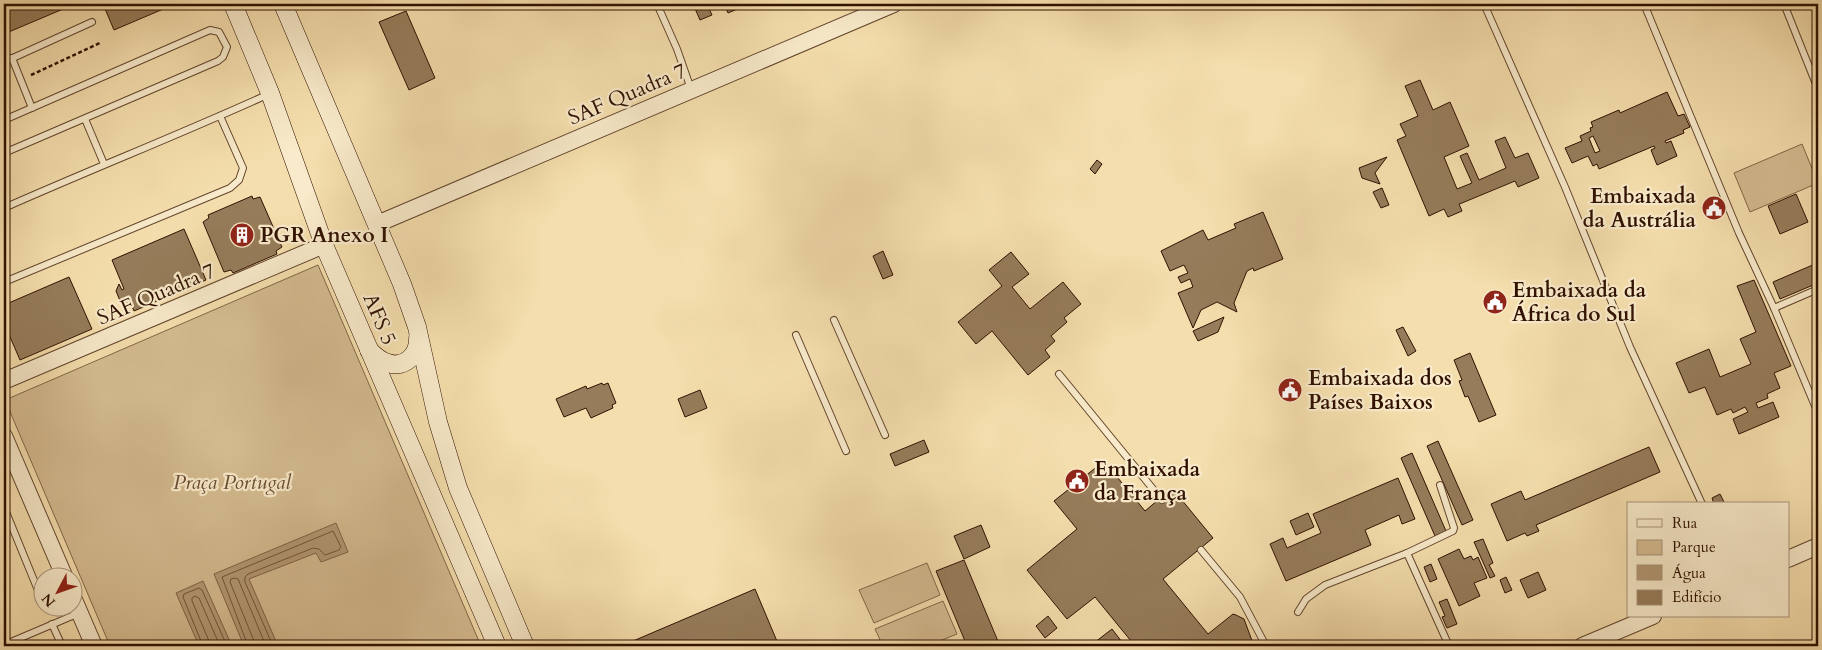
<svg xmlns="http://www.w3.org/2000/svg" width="1822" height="650" font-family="Cardo,serif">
  <rect width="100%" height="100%" fill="#f5dead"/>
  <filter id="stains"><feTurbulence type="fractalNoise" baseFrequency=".004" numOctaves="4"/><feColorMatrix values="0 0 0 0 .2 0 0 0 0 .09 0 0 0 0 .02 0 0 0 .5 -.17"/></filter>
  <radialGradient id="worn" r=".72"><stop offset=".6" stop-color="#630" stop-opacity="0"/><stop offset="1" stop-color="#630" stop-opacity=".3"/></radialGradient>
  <g fill="#d4bb90" stroke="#826648">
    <polygon points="1802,144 1818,183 1750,212 1734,173"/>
    <polygon points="318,265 481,646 110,646 5,400"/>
    <polygon points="927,563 940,595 874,623 859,590"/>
    <polygon points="943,601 957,634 927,646 883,646 875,629"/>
  </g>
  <g fill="#b29873" stroke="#7e6245">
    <polygon points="336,523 348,552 321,562 316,553 249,579 278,646 252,646 251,644 244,646 214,574"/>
    <polygon points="203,581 232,646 199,646 176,593"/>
  </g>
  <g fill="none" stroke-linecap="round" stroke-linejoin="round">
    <g stroke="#71543a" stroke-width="1">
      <polyline points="203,646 183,597 184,594 199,588 202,590 227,646"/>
      <polyline points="209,646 209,641 192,601 192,598 195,596 199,598 220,646"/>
      <polyline points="248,646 222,577 333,531 341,547 339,550 325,555 319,549 313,548 248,574 245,577 245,582 273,646"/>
      <polyline points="255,646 254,641 230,582 231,579 235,578 238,579 266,646"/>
    </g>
  </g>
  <g fill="#967c5a" stroke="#301101" fill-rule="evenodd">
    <polygon points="4,4 75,4 4,34"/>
    <polygon points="103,4 175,4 114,30"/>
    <polygon points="693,4 707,4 712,15 700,20"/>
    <polygon points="724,4 749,4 728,13"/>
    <polygon points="406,11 435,78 409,90 379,22"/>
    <polygon points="1420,80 1433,110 1450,102 1469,146 1444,157 1457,189 1472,183 1460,156 1467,153 1479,180 1506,168 1495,141 1505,137 1515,158 1528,153 1539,178 1518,187 1515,181 1462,203 1459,204 1462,211 1448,217 1444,209 1429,216 1397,140 1406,136 1400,124 1418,116 1405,86"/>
    <path d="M1667 92 1678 116 1684 114 1690 127 1683 130 1684 133 1665 141 1666 143 1671 141 1677 156 1657 165 1651 150 1655 148 1654 146 1599 169 1597 164 1593 166 1588 156 1572 163 1565 148 1582 141 1580 136 1591 131 1590 128 1593 127 1591 122 1619 110 1620 113ZM1593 136 1600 151 1595 153 1589 138Z"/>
    <polygon points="1387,157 1375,173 1380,184 1362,178 1359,168"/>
    <polygon points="1097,160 1102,164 1095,174 1090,169"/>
    <polygon points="1382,188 1389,205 1381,208 1373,192"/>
    <polygon points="1796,194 1808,222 1780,234 1768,206"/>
    <polygon points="252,196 253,199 260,197 282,247 276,251 277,254 233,273 231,270 224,272 203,222 209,218 208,215"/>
    <polygon points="1263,212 1283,259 1254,271 1253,268 1247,271 1234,303 1237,312 1217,302 1201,310 1193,328 1178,293 1193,287 1190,279 1181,283 1178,277 1188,273 1184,265 1170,271 1161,251 1203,230 1208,240 1236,228 1234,224"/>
    <polygon points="184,229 206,280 134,311 131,304 123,308 116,291 119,284 122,290 124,289 112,260"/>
    <polygon points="883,251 893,275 883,279 873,256"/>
    <polygon points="1011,252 1029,274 1012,287 1030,309 1063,282 1081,304 1064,318 1067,322 1051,336 1055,341 1045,350 1050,357 1028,375 992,331 976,344 958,322 1002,286 989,270"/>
    <polygon points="1815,264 1818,271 1818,283 1780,299 1773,282"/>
    <polygon points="69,277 92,329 20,360 4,323 4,305"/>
    <polygon points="1754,280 1791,366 1774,373 1780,388 1767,394 1768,398 1756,403 1758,408 1773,402 1779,417 1739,434 1733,419 1748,412 1745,407 1733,413 1731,409 1717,415 1705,387 1689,393 1676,363 1709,349 1720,377 1751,364 1740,339 1756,332 1737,286"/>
    <polygon points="1224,317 1218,332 1198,341 1193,331"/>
    <polygon points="1403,327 1416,351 1408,356 1396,330"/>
    <polygon points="1470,353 1496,415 1479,422 1468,396 1465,397 1459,381 1462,380 1454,360"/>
    <polygon points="602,383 603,385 608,383 616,403 612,405 613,408 591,418 586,408 564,417 556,399 586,386 587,389"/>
    <polygon points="700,390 707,408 685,417 678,399"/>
    <polygon points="924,440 929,452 895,466 890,454"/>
    <polygon points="1438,441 1473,520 1462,525 1427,446"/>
    <polygon points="1649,447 1660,472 1536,525 1539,531 1527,536 1525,533 1507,541 1491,504 1521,491 1525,500"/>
    <polygon points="1412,453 1446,531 1435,536 1401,458"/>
    <polygon points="1104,461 1145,511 1172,488 1213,538 1163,579 1208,634 1233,614 1236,615 1244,619 1254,646 1090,646 1112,629 1125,646 1131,641 1095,597 1067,619 1027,570 1077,529 1054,501"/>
    <polygon points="1398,478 1415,519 1402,524 1399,515 1365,530 1371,545 1286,581 1270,544 1283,538 1287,548 1321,533 1313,514"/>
    <polygon points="1720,494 1725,504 1714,504 1712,498"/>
    <polygon points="1308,513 1314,527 1296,535 1290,521"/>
    <polygon points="981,525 990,547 964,559 954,536"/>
    <polygon points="1483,539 1493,563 1489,565 1495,576 1490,578 1474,542"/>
    <polygon points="1459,549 1464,559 1471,556 1473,560 1478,557 1487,578 1474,583 1480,596 1459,606 1438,559"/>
    <polygon points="964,560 1000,646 967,646 936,571"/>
    <polygon points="1431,564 1437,579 1430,582 1424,567"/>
    <polygon points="1538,572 1546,590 1528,598 1520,580"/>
    <polygon points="1506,577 1512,590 1505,593 1500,580"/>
    <polygon points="755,589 779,646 627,646 626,644"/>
    <polygon points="1447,599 1457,624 1447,628 1442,617 1445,616 1439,602"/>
    <polygon points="1048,616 1057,628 1045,638 1036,626"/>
  </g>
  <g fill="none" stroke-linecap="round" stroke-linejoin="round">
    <defs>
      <g id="service">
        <polyline points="657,4 677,49 691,89"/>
        <polyline points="1484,4 1565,187 1630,347 1702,504"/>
        <polyline points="1644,4 1739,233 1774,308"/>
        <polyline points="1784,4 1818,89"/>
        <polyline points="12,58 32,108"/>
        <polyline points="4,62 92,22"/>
        <polyline points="85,119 104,164"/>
        <polyline points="4,120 210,30 219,32 227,47 223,57 218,61 4,153"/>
        <path d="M4 208C92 169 181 134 269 94"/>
        <polyline points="4,280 9,280 230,188 239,180 243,168 220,116"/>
        <polyline points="1818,289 1774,308 1818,413"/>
        <polyline points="834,320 885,435"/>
        <polyline points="796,335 846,451"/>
        <polyline points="1059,374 1162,500"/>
        <polyline points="4,507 42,600"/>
        <polyline points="1201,550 1240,597 1266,646"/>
        <polyline points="1407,553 1453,531 1454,528 1440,485"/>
        <polyline points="1298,612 1306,599 1325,585 1407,553 1449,646"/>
        <polyline points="52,624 62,646"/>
        <polyline points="4,645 79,613"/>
      </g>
      <g id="tertiary">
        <polyline points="377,224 894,4"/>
        <polyline points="4,381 324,245"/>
        <polyline points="4,436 65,578"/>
        <polyline points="1788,559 1818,546"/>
        <polyline points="72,595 94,646"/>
        <polyline points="1582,646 1653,616"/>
      </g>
      <g id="secondary">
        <polyline points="233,4 270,93 324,245 497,646"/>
        <polyline points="283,4 402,284 417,327 438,422 458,488 525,646"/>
        <path d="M369 350C374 355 380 361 388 363 405 369 419 354 418 338"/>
      </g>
    </defs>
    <use href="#service" stroke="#61442c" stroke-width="8"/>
    <use href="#tertiary" stroke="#61442c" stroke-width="18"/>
    <use href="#secondary" stroke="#301101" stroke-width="19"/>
    <polyline stroke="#301101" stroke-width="2.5" stroke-dasharray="4 2.5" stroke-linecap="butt" points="31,75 100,43"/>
    <use href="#service" stroke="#f8eaca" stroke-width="6"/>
    <use href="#tertiary" stroke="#f8eaca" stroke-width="16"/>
    <use href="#secondary" stroke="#f8eaca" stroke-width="18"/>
  </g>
  <defs>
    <symbol id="civic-disc" viewBox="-11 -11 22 22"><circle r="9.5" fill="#8f2418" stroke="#f8eaca"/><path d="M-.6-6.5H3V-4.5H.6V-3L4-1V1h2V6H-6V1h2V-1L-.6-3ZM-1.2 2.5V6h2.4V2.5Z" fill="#fff"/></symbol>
    <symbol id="building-disc" viewBox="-11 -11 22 22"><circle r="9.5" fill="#8f2418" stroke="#f8eaca"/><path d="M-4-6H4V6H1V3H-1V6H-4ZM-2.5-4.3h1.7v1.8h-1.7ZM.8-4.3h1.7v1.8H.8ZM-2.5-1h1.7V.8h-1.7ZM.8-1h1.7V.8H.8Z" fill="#fff"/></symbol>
  </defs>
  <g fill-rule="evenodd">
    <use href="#civic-disc" x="1700" y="194" width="28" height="28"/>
    <use href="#building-disc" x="228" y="221" width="28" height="28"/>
    <use href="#civic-disc" x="1481" y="288" width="28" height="28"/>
    <use href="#civic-disc" x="1276" y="376" width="28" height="28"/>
    <use href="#civic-disc" x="1063" y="467" width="28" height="28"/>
  </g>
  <g text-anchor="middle" stroke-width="4.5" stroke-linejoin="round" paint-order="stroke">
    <g font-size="21" fill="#301101" stroke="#f8eaca">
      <text transform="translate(627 94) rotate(-23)" y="7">SAF Quadra 7</text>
      <text transform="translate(156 294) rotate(-23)" y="7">SAF Quadra 7</text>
      <text transform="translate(380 319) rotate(67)" y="7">AFS 5</text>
    </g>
    <g font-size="21" font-weight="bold" fill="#301101" stroke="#f8eaca" text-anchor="start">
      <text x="1696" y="203" text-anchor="end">Embaixada<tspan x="1696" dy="24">da Austrália</tspan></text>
      <text x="260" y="242">PGR Anexo I</text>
      <text x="1512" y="297">Embaixada da<tspan x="1512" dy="24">África do Sul</tspan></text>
      <text x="1308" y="385">Embaixada dos<tspan x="1308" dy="24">Países Baixos</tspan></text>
      <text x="1094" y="476">Embaixada<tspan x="1094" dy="24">da França</tspan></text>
    </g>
    <g font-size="21" font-style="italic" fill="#694c33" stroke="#f8eaca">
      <text x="232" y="489">Praça Portugal</text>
    </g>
  </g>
  <rect width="1822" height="650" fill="none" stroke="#f5dead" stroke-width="20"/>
  <rect x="5" y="5" width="1812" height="640" fill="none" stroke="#301101" stroke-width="2.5"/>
  <rect x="10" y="10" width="1802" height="630" fill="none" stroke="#301101"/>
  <rect x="1627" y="502" width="162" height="115" fill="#f8eaca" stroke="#a8937a"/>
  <rect x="1637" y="519" width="25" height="8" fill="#f8eaca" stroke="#a8937a"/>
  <text x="1672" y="528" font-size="15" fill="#301101">Rua</text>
  <rect x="1637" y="540" width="25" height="15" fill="#d4bb90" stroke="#a8937a"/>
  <text x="1672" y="552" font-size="15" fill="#301101">Parque</text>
  <rect x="1637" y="565" width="25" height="15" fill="#b29873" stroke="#a8937a"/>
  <text x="1672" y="578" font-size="15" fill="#301101">Água</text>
  <rect x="1637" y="590" width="25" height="15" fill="#967c5a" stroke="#a8937a"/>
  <text x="1672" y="602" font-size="15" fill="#301101">Edifício</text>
  <g transform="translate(58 592) rotate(229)"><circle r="24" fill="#f8eaca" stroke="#a8937a"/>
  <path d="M0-4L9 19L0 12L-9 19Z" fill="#8f2418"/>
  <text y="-8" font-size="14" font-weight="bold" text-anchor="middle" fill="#301101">N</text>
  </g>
  <rect width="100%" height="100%" filter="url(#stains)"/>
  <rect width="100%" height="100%" fill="url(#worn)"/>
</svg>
